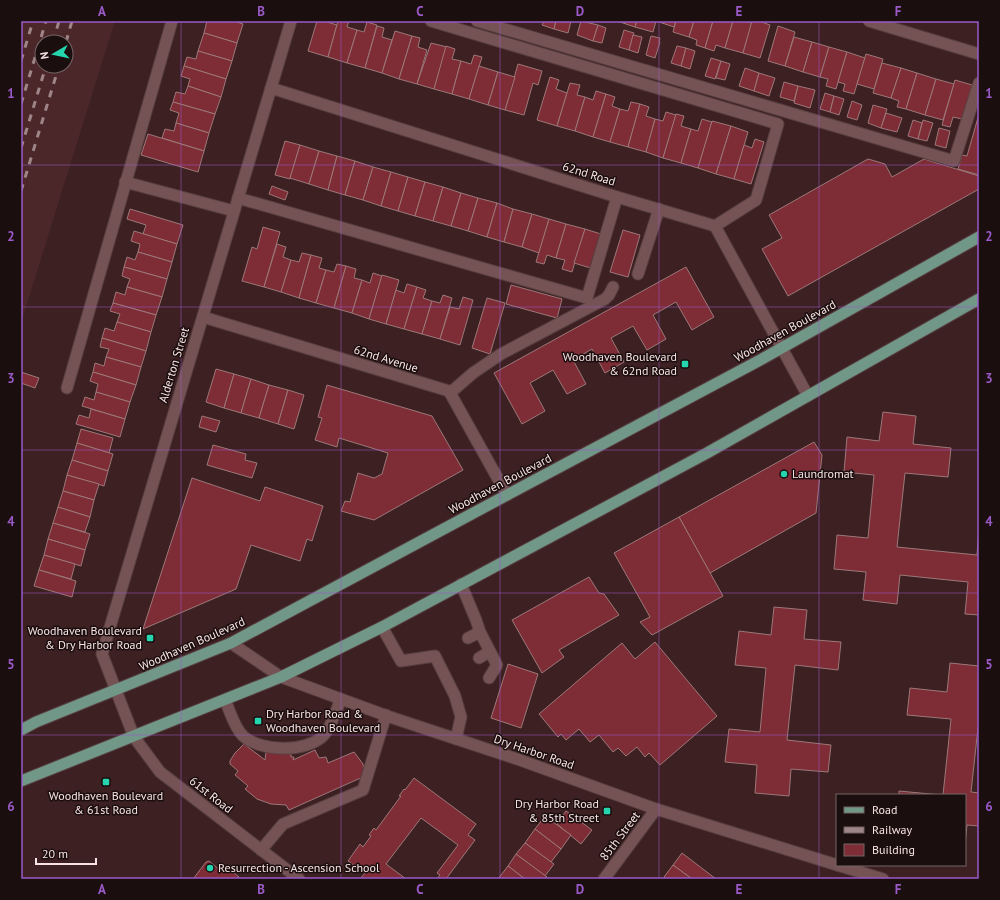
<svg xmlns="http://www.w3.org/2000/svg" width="1000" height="900" font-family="'PT Sans',sans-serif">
  <rect width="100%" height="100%" fill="#3d2022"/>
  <path fill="#4b2729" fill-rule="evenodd" d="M21 21H115L21 323ZM42 42H66V66H42Z"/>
  <g fill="#7e2c36" stroke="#9c7879">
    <polygon points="207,21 234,21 243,24 237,43 204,33"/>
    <polygon points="317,21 324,21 337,25 328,57 308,51"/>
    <polygon points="338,21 349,21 347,27 357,30 347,63 328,57"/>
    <polygon points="544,21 556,21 554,29 542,25"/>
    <polygon points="556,21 571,21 568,33 554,29"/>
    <polygon points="581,21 598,25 593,41 577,35"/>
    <polygon points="617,21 637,21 635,27"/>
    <polygon points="637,21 656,21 653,32 635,27"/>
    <polygon points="656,21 676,21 674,27"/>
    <polygon points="676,21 694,21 689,37 673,32"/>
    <polygon points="694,21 713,21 705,48 696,45 697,40 689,37"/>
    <polygon points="713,21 733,21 725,48 716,45 714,51 705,48"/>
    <polygon points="733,21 744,21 752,23 743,53 725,48"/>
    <polygon points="752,21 759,21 770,25 760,58 743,53"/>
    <polygon points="367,22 377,25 365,68 347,63 357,30 364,32"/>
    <polygon points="598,25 606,28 602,43 593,41"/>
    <polygon points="377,26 384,28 382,37 392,40 382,73 365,68"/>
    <polygon points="778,26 795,32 785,66 768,61"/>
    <polygon points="624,30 634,33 629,50 619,47"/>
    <polygon points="395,31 412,36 399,79 382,73"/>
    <polygon points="204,33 237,43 232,61 198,51"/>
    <polygon points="633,35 642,37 638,53 629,50"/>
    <polygon points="412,36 420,38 418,47 427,50 417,84 399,79"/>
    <polygon points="651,36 660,38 659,42 660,42 655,58 646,55"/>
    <polygon points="794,37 812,42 803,72 785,66"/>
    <polygon points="812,42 829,47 820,77 803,72"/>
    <polygon points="431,43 447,47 434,89 417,84"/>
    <polygon points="446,46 455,49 452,59 461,61 452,94 434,89"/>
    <polygon points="677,46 686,48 681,66 671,63"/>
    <polygon points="829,47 847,52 836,89 826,86 828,79 820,77"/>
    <polygon points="686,48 695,51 690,69 681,66"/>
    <polygon points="198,51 232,61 226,79 184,66 187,57 196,59"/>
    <polygon points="847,52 865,58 854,94 843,91 845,84 838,82"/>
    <polygon points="866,54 883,59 874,89 857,84"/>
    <polygon points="474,55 482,57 469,99 452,94 461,61 471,64"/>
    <polygon points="711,58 721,61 715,79 705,76"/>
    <polygon points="721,61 730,64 725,80 716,78"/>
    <polygon points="882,63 901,68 891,98 873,93"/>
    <polygon points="518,64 542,71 538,85 533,83 524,115 505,110"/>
    <polygon points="184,66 226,79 221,97 188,86 190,79 181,76"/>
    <polygon points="479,66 498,72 488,105 469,99"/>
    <polygon points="745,68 759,73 754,91 739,86"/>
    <polygon points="901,68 917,73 906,109 897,107 899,101 891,98"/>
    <polygon points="498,72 515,77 505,110 488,105"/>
    <polygon points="759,73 775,78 769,96 754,91"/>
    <polygon points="917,73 936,79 925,115 906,109"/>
    <polygon points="550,77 559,80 556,89 567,93 557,126 537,120"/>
    <polygon points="936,79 954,84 943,120 925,115"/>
    <polygon points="955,80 972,85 962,119 953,117 950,127 942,125"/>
    <polygon points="784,82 798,86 794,101 780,97"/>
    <polygon points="570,83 580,85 577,95 585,97 575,131 557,126"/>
    <polygon points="188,86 221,97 215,114 173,102 176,92 185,94"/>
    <polygon points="798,86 815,90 810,108 794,103"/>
    <polygon points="596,91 606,94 593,137 575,131 585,97 593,100"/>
    <polygon points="825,93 834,96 830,112 820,109"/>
    <polygon points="606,94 615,97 612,106 620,109 610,142 593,137"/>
    <polygon points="834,96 844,99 839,115 830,112"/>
    <polygon points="852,101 862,105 857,120 847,117"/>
    <polygon points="173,102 215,114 209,133 176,123 179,113 170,110"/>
    <polygon points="631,102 640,104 628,147 610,142 620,109 628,111"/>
    <polygon points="640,104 649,107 646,116 655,119 646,152 628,147"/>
    <polygon points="873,105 887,109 881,128 868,123"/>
    <polygon points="666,112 676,115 663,158 646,152 655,119 663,121"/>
    <polygon points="886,113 902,118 897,132 881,128"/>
    <polygon points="676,114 684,116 681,126 691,129 681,163 663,158"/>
    <polygon points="979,114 979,175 958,169 962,155 967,156"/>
    <polygon points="702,119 712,122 698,168 681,163 691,129 698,131"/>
    <polygon points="913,120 922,123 918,139 908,136"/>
    <polygon points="923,120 933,123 927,141 918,139"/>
    <polygon points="712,121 731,126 716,174 698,168"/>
    <polygon points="176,123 209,133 204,151 162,138 165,129 174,131"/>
    <polygon points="731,126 748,132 734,179 716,174"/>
    <polygon points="939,128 950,131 946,148 935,145"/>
    <polygon points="148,134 204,151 198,172 141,155"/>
    <polygon points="755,139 764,142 751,184 734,179 744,145 752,148"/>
    <polygon points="285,141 300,145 290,179 275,175"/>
    <polygon points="300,145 319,151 309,184 290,178"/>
    <polygon points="319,151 337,156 328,190 309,184"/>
    <polygon points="337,156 355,161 345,195 328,190"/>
    <polygon points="868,159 885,164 892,177 924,159 979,176 979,189 788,296 762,249 782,238 769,215"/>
    <polygon points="355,161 373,167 363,200 345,195"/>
    <polygon points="373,167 391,172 381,206 363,200"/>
    <polygon points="391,172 408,177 398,211 381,206"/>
    <polygon points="408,177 425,182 415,216 398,211"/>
    <polygon points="425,182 443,187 433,221 415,216"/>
    <polygon points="272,186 288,192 285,200 269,194"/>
    <polygon points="443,187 461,193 451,226 433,221"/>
    <polygon points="461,193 478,198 468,231 451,226"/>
    <polygon points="478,198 497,203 487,237 468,231"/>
    <polygon points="497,203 513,209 504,242 487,237"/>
    <polygon points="130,209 183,225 177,244 143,234 146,225 127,219"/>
    <polygon points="513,209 532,214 522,247 504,242"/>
    <polygon points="532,214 549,219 539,253 522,247"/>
    <polygon points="549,219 566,224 556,258 547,255 544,264 536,262"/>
    <polygon points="566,224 585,229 572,272 562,269 565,260 556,258"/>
    <polygon points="263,227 280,232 264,287 242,281 252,247 257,249"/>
    <polygon points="585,229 604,235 594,269 574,263"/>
    <polygon points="623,230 640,235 628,277 610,272"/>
    <polygon points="134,231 177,244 172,262 138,252 140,244 131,241"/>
    <polygon points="277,244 286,247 283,257 291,260 281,292 264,287"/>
    <polygon points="138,252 172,262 167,279 124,267 127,257 135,260"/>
    <polygon points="302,253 311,255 299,298 281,292 291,260 299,262"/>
    <polygon points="311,255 322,258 319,268 326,270 316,303 299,298"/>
    <polygon points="337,264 346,266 334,308 316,303 326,270 334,272"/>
    <polygon points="346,266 356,269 354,278 362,280 352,313 334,308"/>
    <polygon points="124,267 167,279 162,297 127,287 130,279 122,276"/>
    <polygon points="686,267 714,317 692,330 676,302 653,315 666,339 647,350 633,326 611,338 624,362 605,373 592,349 573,360 586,384 567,394 553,370 530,383 545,411 522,424 494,373"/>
    <polygon points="373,273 382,276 369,319 352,313 362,280 370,283"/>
    <polygon points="382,275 399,280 386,324 369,319"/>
    <polygon points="407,284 417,287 404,329 386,324 396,290 404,293"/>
    <polygon points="511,285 562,299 557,318 506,304"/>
    <polygon points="127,287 162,297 156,315 113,303 116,292 125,295"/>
    <polygon points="417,287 426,290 423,298 432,301 422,334 404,329"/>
    <polygon points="443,295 452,298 440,339 422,334 432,301 440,303"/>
    <polygon points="463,297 473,300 460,345 440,339 450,307 459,309"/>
    <polygon points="487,298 505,303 490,354 472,348"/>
    <polygon points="113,303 156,315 151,332 117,322 120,314 110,311"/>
    <polygon points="117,322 151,332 146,351 102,338 105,328 114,331"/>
    <polygon points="102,338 146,351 141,367 106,357 109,349 100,347"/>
    <polygon points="106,357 141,367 136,385 93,372 95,363 104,366"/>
    <polygon points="216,369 234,374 224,408 206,402"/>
    <polygon points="21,372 39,378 35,388 21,383"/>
    <polygon points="93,372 136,385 130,402 96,392 98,384 90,381"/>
    <polygon points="234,374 251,379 241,413 224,408"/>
    <polygon points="251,379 269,385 259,418 241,413"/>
    <polygon points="269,385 288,390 278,424 259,418"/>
    <polygon points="327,385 432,416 463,470 374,520 341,511 345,501 350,502 358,473 374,478 382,474 388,453 339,438 337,447 315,440 322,418 318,417"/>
    <polygon points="288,390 304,395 294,429 278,424"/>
    <polygon points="96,392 130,402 125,419 82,406 85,397 94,400"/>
    <polygon points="91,409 125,419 120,437 76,424 79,415 89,418"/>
    <polygon points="883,412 916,416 913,444 951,448 948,477 905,473 897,547 977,555 979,528 979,615 965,614 968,582 900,575 897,604 863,600 866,572 834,569 837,535 868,538 874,475 844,472 847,437 879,441"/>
    <polygon points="202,416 220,421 216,432 199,427"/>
    <polygon points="81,429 113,438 109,453 77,443"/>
    <polygon points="814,442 822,455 816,513 710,573 679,517"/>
    <polygon points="77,443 113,454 108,471 72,460"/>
    <polygon points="213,445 246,454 245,460 257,463 252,478 207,465"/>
    <polygon points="72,460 108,471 104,486 67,475"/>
    <polygon points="67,475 99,484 94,500 63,491"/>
    <polygon points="192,478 260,501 265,487 323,506 312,541 307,539 300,561 251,545 236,589 143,629"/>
    <polygon points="63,491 94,500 90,517 58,507"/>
    <polygon points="58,507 90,517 85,532 53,523"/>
    <polygon points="679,517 723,596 652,635 640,622 650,617 614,553"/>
    <polygon points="53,523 90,534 85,550 48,539"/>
    <polygon points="48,539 85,550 81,566 44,555"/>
    <polygon points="44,555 75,564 71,579 39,570"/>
    <polygon points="39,570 76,581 72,597 34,586"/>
    <polygon points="589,577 599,593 604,594 619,615 559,650 564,657 542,673 512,620"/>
    <polygon points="774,607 807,610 804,639 841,642 838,670 795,665 787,740 831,745 828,772 791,769 789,796 755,793 757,765 725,762 729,729 760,732 766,668 735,665 739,631 771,635"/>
    <polygon points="655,642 717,716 660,765 649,753 645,757 637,747 626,756 618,748 613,752 599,735 590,742 579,729 566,740 561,734 558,737 539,714 622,643 635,659"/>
    <polygon points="950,663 979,666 979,728 978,728 971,792 979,793 979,826 967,825 965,845 965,795 943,795 951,719 907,715 910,688 947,692"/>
    <polygon points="508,664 538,674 521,728 491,718"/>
    <polygon points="244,744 265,760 266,752 291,754 291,757 294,757 293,760 315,750 319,758 326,757 328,763 354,752 363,764 365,776 289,810 286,805 271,804 257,799 245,789 248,786 235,775 238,771 230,764 230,761 235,753"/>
    <polygon points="414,778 476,824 468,835 475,840 446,879 437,879 440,875 437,873 458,845 421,818 386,864 406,879 360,879 365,873 348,861 360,844 363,847 371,836 369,835 374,828 376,830 401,796 399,796 404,789 405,790"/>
    <polygon points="899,791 941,795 899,795"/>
    <polygon points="566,811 592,830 581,844 557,824"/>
    <polygon points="545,816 571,835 561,849 535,829"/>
    <polygon points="535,829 561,849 551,862 525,843"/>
    <polygon points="525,843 554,864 545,876 516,854"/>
    <polygon points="682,853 716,879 692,879 673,865"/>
    <polygon points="516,854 547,877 546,879 525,879 508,866"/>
    <polygon points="209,861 221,871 225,866 239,877 237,879 193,879 206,862"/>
    <polygon points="673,865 692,879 666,879 664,877"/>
    <polygon points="508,866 525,879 498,879"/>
  </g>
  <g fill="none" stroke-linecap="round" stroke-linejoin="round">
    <defs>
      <g id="service">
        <polyline points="431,21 778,124 756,200 715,226"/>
        <polyline points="477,21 954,161 979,83"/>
        <polyline points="238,198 587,298 617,197"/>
        <polyline points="638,274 659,209"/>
        <polyline points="67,388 172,21"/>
        <polyline points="450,393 473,373 501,354 605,299 609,295 613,287"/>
        <polyline points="461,584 476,620 480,632 497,665 489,678"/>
        <polyline points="382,627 401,661 435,656 455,696 461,717 456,739"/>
        <polyline points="468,638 480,632"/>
        <polyline points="479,658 489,652"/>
        <path d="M225 700C230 711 234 727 243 736 261 752 307 753 324 735 332 726 336 710 341 699"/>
        <polyline points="261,850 283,824 363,790 386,715"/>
      </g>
      <g id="minor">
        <polyline points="291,21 102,654 134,737 160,772 299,879"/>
        <polyline points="869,21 979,54"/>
        <polyline points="271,88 617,197 715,226 808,396"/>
        <polyline points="125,182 234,211"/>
        <polyline points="203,317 449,391 507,495"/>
        <polyline points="231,643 281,677 390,717 517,759 656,809 837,865"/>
        <polyline points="837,865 883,879"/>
        <polyline points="604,879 656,809"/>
      </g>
      <g id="primary">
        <polyline points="21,730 36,722 231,643 507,495 762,359 979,237"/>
        <polyline points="21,781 281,677 382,627 707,453 979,299"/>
      </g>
    </defs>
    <use href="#service" stroke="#563e3f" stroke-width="13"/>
    <use href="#minor" stroke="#563e3f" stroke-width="13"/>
    <use href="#primary" stroke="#563e3f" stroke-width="13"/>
    <use href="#service" stroke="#755354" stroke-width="11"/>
    <use href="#minor" stroke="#755354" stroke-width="11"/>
    <use href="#primary" stroke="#719789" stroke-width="11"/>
    <g stroke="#9e8587" stroke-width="3" stroke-dasharray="7 7" stroke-linecap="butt">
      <polyline points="53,42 59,21"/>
      <polyline points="66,42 72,21"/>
      <polyline points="21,61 33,21"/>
      <polyline points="21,104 46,21"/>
      <polyline points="21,148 46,66"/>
      <polyline points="21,191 59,66"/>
    </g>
  </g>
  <path fill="none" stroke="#9a5ac8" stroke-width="1" stroke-opacity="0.55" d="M181 21V879M341 21V879M500 21V879M659 21V879M819 21V879M21 165H979M21 307H979M21 450H979M21 593H979M21 735H979"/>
  <g fill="#25d5ae" stroke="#1b0e0f" stroke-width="1.5">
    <rect x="681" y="360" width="8" height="8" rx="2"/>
    <circle cx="784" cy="474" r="4"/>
    <rect x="146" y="634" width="8" height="8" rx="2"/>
    <rect x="254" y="717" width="8" height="8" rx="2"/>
    <rect x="102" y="778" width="8" height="8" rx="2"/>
    <rect x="603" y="807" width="8" height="8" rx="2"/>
    <circle cx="210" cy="868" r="4"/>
  </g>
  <g text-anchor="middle" stroke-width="3" stroke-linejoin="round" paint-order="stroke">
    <g font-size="12" fill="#f9e4e5" stroke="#1b0e0f">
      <text transform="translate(589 174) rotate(17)" y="4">62nd Road</text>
      <text transform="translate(785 331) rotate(-29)" y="4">Woodhaven Boulevard</text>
      <text transform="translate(386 359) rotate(17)" y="4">62nd Avenue</text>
      <text transform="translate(174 365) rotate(-73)" y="4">Alderton Street</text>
      <text transform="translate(500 484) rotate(-28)" y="4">Woodhaven Boulevard</text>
      <text transform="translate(192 644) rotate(-24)" y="4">Woodhaven Boulevard</text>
      <text transform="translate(534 752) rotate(19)" y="4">Dry Harbor Road</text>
      <text transform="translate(211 795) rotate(38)" y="4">61st Road</text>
      <text transform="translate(620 836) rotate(-53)" y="4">85th Street</text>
    </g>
    <g font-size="12" fill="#f9e4e5" stroke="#1b0e0f" text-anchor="end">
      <text x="677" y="361">Woodhaven Boulevard<tspan x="677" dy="14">&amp; 62nd Road</tspan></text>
      <text x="792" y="478" text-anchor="start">Laundromat</text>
      <text x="142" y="635">Woodhaven Boulevard<tspan x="142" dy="14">&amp; Dry Harbor Road</tspan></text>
      <text x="266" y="718" text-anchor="start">Dry Harbor Road &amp;<tspan x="266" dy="14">Woodhaven Boulevard</tspan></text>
      <text x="106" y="800" text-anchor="middle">Woodhaven Boulevard<tspan x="106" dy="14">&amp; 61st Road</tspan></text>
      <text x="599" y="808">Dry Harbor Road<tspan x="599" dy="14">&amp; 85th Street</tspan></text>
      <text x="218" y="872" text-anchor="start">Resurrection - Ascension School</text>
    </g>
  </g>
  <rect width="1000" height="900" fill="none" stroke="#1b0e0f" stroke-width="44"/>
  <rect x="836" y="794" width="130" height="72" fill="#1b0e0f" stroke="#746465"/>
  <rect x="844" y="807" width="20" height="6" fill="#719789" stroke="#746465"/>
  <text x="872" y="814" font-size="12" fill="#f9e4e5">Road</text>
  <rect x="844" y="827" width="20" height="6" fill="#9e8587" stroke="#746465"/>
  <text x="872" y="834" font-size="12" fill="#f9e4e5">Railway</text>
  <rect x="844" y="844" width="20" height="12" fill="#7e2c36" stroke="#746465"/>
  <text x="872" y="854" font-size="12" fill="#f9e4e5">Building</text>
  <g transform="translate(54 54) rotate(261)"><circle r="19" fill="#1b0e0f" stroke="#746465"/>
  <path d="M0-3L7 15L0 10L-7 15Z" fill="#25d5ae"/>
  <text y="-6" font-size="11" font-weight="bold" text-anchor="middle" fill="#f9e4e5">N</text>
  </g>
  <path d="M36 858v6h60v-6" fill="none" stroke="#f9e4e5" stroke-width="2"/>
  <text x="42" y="858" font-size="12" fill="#f9e4e5" stroke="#1b0e0f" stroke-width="3" paint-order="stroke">20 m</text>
  <rect x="22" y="22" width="956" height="856" fill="none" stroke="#9a5ac8" stroke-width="1.5"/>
  <g font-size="13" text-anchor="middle" font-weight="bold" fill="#9a5ac8">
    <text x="102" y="16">A</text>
    <text x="261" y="16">B</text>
    <text x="420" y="16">C</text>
    <text x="580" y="16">D</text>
    <text x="739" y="16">E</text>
    <text x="898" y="16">F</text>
    <text x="11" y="98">1</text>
    <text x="989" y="98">1</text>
    <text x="11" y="241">2</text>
    <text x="989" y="241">2</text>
    <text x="11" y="383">3</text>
    <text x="989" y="383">3</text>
    <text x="11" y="526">4</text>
    <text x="989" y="526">4</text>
    <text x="11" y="669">5</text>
    <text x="989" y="669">5</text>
    <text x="11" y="811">6</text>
    <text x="989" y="811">6</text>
    <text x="102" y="894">A</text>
    <text x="261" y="894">B</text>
    <text x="420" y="894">C</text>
    <text x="580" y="894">D</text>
    <text x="739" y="894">E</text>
    <text x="898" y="894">F</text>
  </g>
</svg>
